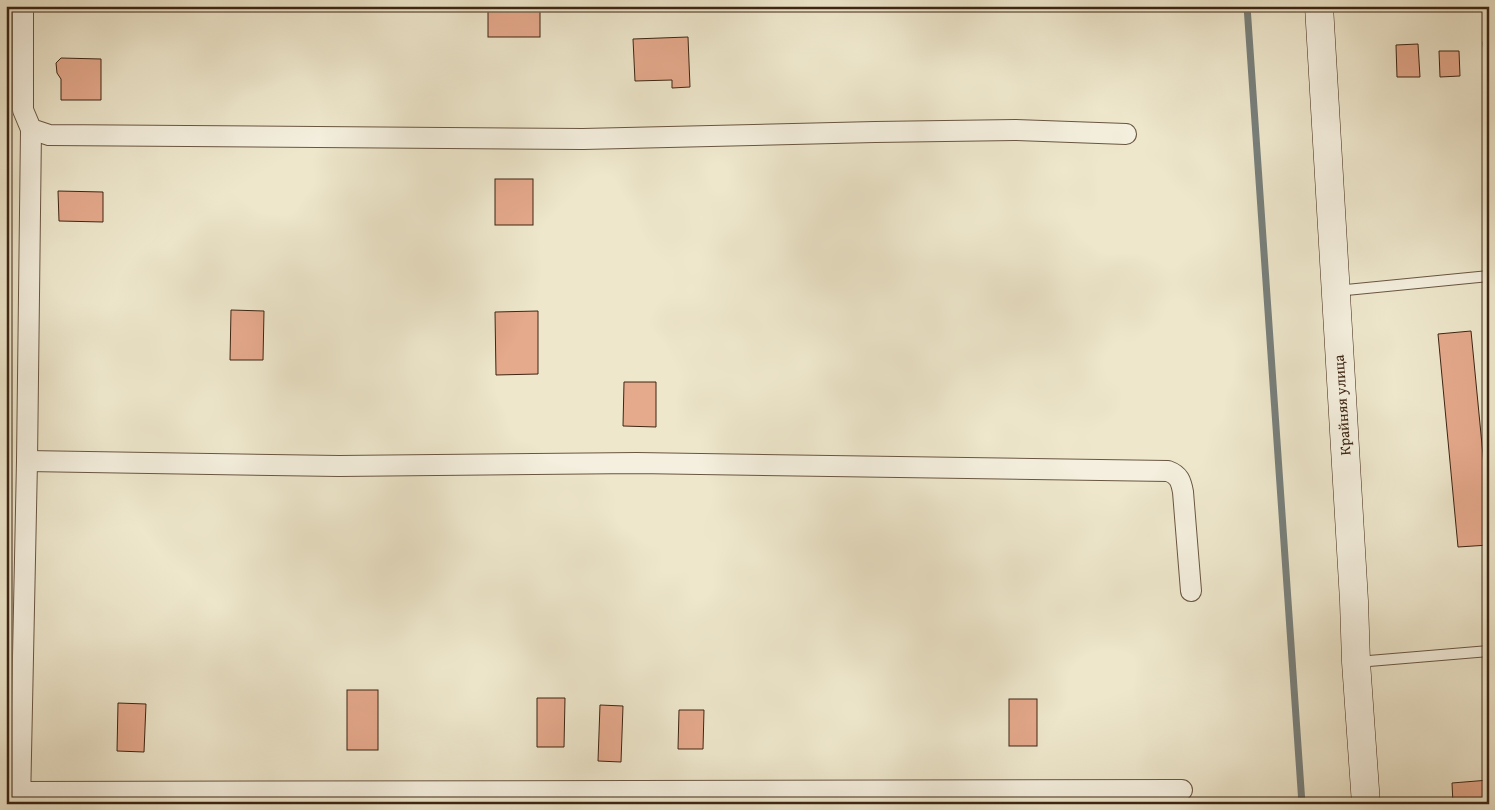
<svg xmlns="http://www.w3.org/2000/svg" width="1495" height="810" font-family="'Gentium Book Plus',serif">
  <rect width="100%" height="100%" fill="#eee7cc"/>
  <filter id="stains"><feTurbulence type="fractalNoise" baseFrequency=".004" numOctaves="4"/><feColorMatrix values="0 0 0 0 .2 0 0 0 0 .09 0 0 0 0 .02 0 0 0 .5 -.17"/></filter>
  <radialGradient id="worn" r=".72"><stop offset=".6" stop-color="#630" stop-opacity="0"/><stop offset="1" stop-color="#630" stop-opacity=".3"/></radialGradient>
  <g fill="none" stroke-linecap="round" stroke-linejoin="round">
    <polyline stroke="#78807c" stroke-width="7" points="1247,6 1302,804"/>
  </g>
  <g fill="#e5a98c" stroke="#3d2513">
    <rect x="488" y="6" width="52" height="31"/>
    <polygon points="688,37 690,87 672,88 672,80 635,81 633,39"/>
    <polygon points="1483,42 1489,42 1489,69 1485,69"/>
    <polygon points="1418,44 1420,77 1397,77 1396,45"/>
    <polygon points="1439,51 1459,51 1460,76 1440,77"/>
    <polygon points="61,58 101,59 101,100 61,100 61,79 57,73 56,63"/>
    <rect x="495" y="179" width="38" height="46"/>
    <polygon points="58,191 103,192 103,222 59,221"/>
    <polygon points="231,310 264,311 263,360 230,360"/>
    <polygon points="538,311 538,374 496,375 495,312"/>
    <polygon points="1471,331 1489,517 1489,545 1458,547 1438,334"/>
    <polygon points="624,382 656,382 656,427 623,426"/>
    <rect x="347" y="690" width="31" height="60"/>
    <polygon points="537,698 565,698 564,747 537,747"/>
    <rect x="1009" y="699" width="28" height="47"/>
    <polygon points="118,703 146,704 144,752 117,751"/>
    <polygon points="600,705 623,706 621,762 598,761"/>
    <polygon points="679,710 704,710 703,749 678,749"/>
    <polygon points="1489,780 1489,804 1453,804 1452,783"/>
  </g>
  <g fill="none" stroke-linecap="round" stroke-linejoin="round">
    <defs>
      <g id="lane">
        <polyline points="1336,291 1489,276"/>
        <polyline points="1357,662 1489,651"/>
      </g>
      <g id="street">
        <polyline points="23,6 23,110 31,129 49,135 583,139 875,132 1015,130 1126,134"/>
        <path d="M27 461 339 466 637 463 1168 471C1179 475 1181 481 1183 492L1191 591"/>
        <polyline points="20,792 1182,790"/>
        <polyline points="20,804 27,461 31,129"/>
      </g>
      <polyline id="secondary" points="1319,6 1354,601 1356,662 1366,804"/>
    </defs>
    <use href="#lane" stroke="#695641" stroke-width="12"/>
    <use href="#street" stroke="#695641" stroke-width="22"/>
    <use href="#secondary" stroke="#3d2513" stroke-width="29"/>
    <use href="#lane" stroke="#f4efde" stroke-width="10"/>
    <use href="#street" stroke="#f4efde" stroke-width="20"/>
    <use href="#secondary" stroke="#f4efde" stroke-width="28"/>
  </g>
  <g text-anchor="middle" stroke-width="4.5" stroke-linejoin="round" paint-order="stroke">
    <g font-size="15" fill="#3d2513" stroke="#f4efde">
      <text transform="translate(1342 405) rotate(-94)" y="5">Крайняя улица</text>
    </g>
  </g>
  <rect width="1495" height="810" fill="none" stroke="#eee7cc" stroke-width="25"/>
  <rect x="8" y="8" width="1480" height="795" fill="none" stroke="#3d2513" stroke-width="2.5"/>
  <rect x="12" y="12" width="1470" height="785" fill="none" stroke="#3d2513"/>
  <rect width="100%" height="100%" filter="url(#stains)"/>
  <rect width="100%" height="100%" fill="url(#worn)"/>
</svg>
